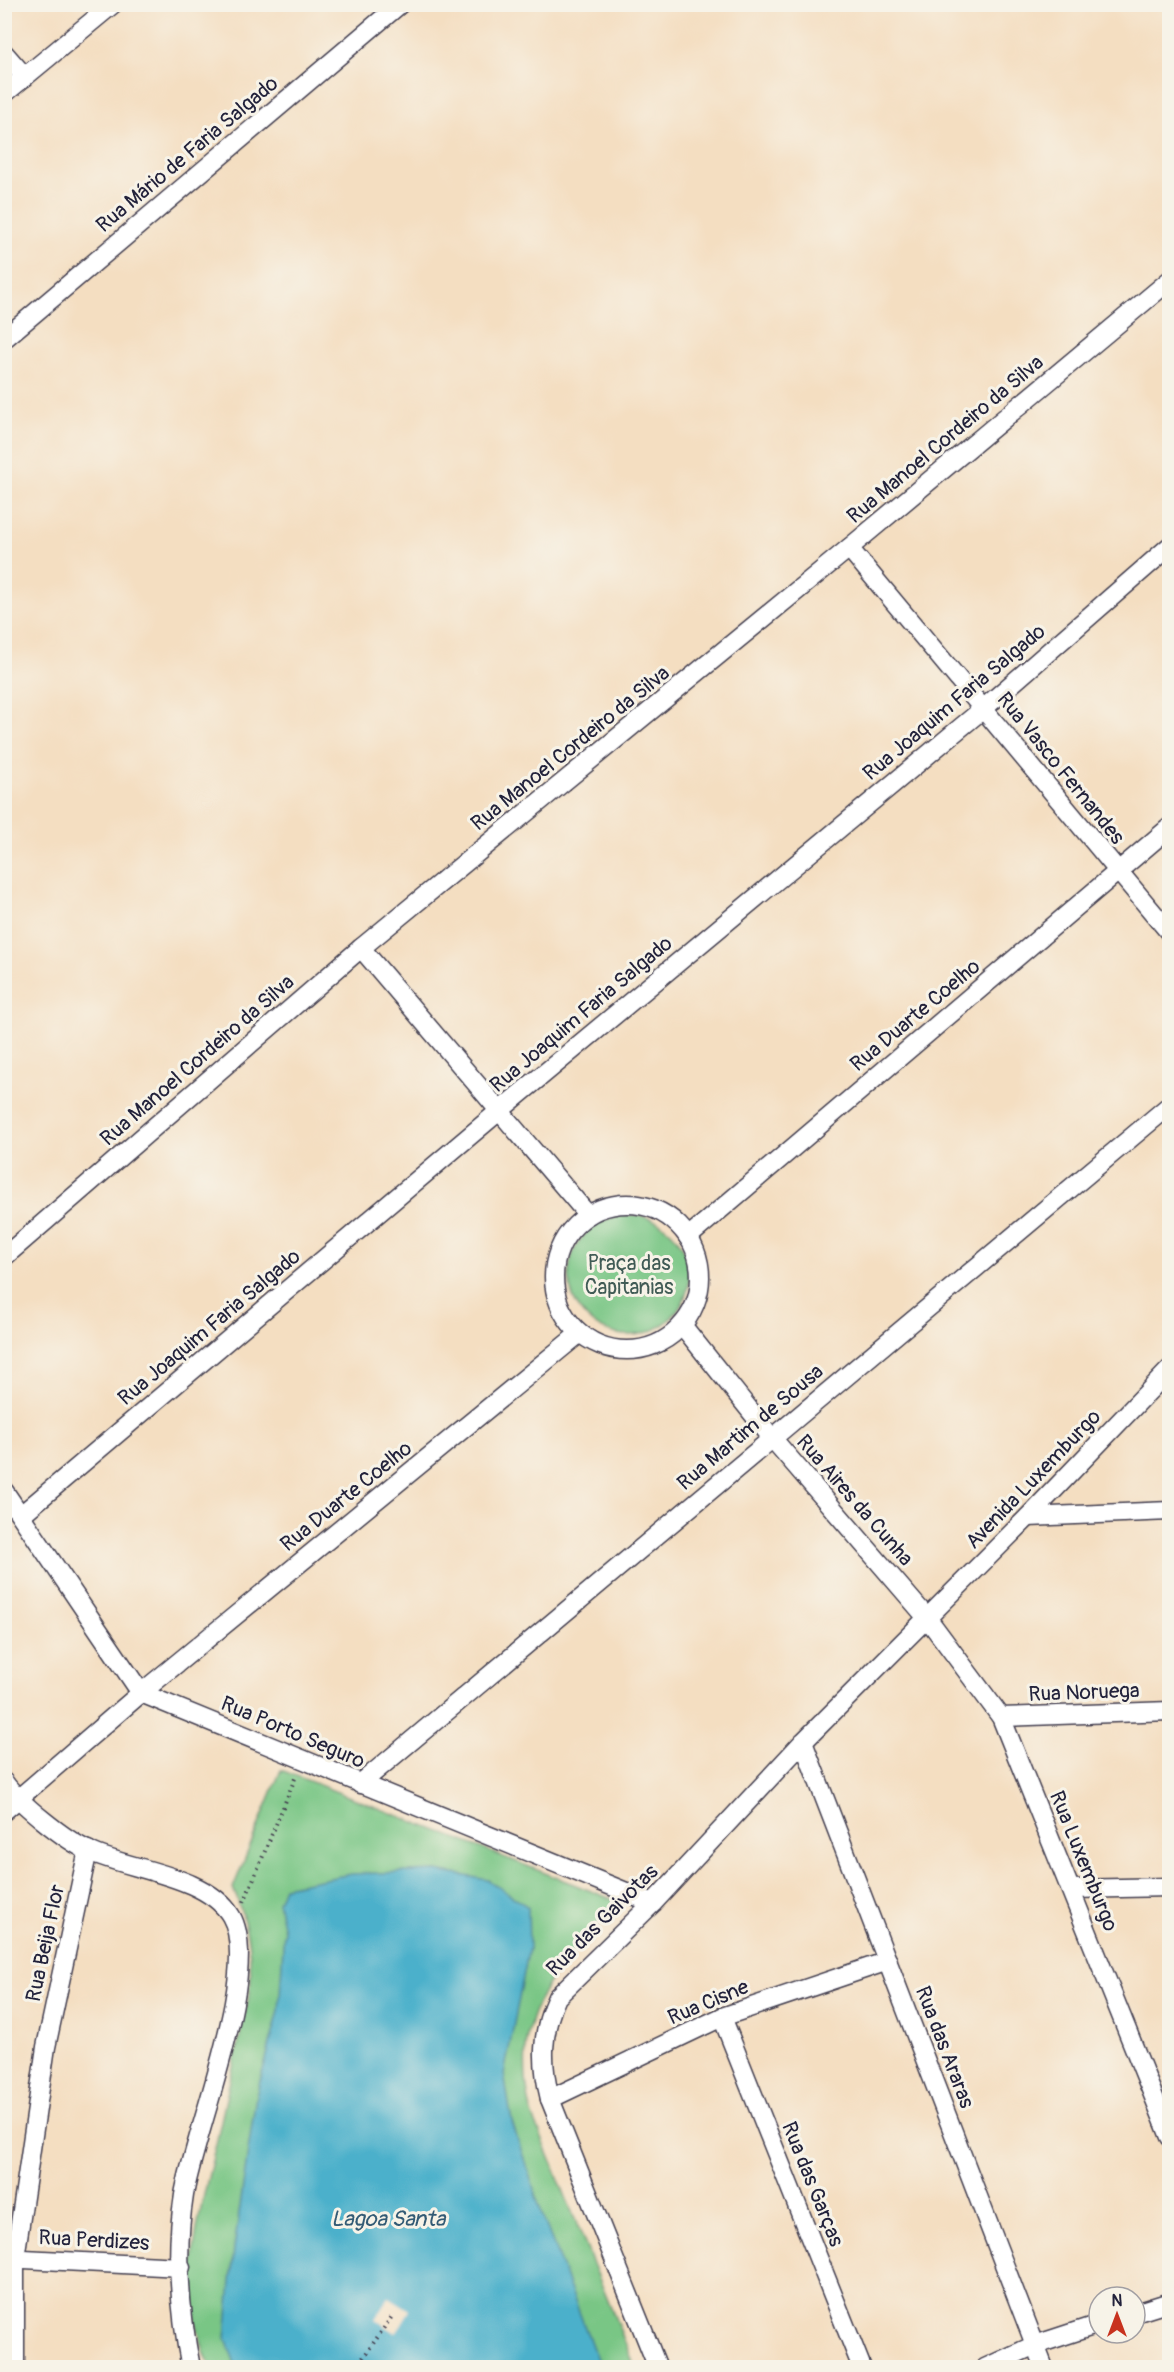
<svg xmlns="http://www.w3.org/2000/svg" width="1174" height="2372" font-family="Pangolin,sans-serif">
  <rect width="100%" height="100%" fill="#f7f3e8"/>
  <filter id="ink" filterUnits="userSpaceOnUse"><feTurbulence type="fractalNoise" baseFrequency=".0167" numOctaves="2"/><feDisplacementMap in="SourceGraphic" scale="12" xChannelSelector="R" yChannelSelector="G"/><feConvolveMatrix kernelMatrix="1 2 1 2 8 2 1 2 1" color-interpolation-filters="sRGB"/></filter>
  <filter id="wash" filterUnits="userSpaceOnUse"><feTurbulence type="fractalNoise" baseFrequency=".008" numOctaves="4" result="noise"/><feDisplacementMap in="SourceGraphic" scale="24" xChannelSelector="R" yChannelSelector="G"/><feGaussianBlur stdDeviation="1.35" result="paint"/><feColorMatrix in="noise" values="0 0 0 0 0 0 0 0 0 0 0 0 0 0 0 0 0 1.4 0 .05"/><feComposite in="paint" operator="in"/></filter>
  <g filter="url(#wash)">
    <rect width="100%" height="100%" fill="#f4dec1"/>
    <g fill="#79c685" stroke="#4e7460" stroke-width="1.5">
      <circle cx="629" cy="1275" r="60"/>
      <path d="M281 1770 622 1903C554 1967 509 2010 531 2111L635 2367 211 2368C175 2290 198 2222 216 2144 227 2094 238 2043 250 1992 253 1955 247 1923 233 1888Z"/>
    </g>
    <polygon fill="#4cb0cb" stroke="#376983" stroke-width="1.5" points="437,1871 488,1880 528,1907 529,1948 504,2074 512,2122 543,2217 600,2367 236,2367 226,2338 234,2248 256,2096 279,2011 284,1930 278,1902 284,1887 351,1874"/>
    <polygon fill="#f4dec1" points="389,2297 410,2310 396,2333 375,2319"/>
  </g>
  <g filter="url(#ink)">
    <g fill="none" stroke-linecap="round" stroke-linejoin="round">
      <defs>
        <g id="minor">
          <polyline points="4,53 25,77"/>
          <polyline points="4,94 113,4"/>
          <polyline points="4,339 400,4"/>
          <polyline points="849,548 1170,933"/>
          <polyline points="361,948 588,1215"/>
          <circle cx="627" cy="1277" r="73"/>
          <polyline points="688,1237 1170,827"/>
          <polyline points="4,1257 361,948 849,548 1170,280"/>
          <polyline points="682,1325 772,1438 928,1619 1001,1717 1170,2137"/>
          <polyline points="4,1491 141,1693 653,1903"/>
          <polyline points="21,1515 498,1112 983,709 1170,546"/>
          <polyline points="1028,1517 1170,1511"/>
          <polyline points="1001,1717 1170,1711"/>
          <polyline points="803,1742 1044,2368"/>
          <path d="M4 1782C19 1803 65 1840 89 1851 129 1870 207 1875 231 1916 262 1969 194 2133 184 2195 175 2251 180 2313 191 2368"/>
          <polyline points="360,1784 1170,1105"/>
          <polyline points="4,1811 141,1693 580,1333"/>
          <polyline points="1072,1889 1170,1887"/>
          <polyline points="722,2017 862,2368"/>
          <polyline points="550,2099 722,2017 888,1961"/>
          <polyline points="4,2258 181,2267"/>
          <polyline points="1135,2313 1170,2302"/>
          <polyline points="15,2368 15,2258 46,2047 88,1850"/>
          <path d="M658 2368 550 2099C541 2063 541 2032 557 1997L653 1903 803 1742 1028 1517 1170 1369"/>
          <polyline points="985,2368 1035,2345 1099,2324"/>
        </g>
      </defs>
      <use href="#minor" stroke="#423e4f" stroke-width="21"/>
      <g stroke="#423e4f" stroke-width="4" stroke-dasharray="1.5 4.5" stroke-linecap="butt">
        <polyline points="244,1902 296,1776"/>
        <polyline points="356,2368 393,2315"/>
      </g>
      <use href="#minor" stroke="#fff" stroke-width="18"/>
    </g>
  </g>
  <g text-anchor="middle" stroke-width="6" stroke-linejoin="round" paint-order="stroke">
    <g font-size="21" fill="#22223b" stroke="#f7f3e8">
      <text transform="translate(187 154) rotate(-40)" y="7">Rua Mário de Faria Salgado</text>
      <text transform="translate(945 439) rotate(-40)" y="7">Rua Manoel Cordeiro da Silva</text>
      <text transform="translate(954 702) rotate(-40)" y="7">Rua Joaquim Faria Salgado</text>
      <text transform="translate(570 748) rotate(-39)" y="7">Rua Manoel Cordeiro da Silva</text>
      <text transform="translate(1061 768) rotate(51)" y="7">Rua Vasco Fernandes</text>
      <text transform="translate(581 1014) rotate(-40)" y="7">Rua Joaquim Faria Salgado</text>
      <text transform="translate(915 1015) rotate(-40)" y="7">Rua Duarte Coelho</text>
      <text transform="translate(197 1060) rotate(-41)" y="7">Rua Manoel Cordeiro da Silva</text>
      <text transform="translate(209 1327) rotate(-40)" y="7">Rua Joaquim Faria Salgado</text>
      <text transform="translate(750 1427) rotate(-40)" y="7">Rua Martim de Sousa</text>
      <text transform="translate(1033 1479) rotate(-46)" y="7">Avenida Luxemburgo</text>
      <text transform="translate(346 1496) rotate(-39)" y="7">Rua Duarte Coelho</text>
      <text transform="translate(855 1500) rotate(49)" y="7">Rua Aires da Cunha</text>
      <text transform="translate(1084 1692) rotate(-2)" y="7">Rua Noruega</text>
      <text transform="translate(293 1732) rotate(23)" y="7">Rua Porto Seguro</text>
      <text transform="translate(1084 1861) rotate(68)" y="7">Rua Luxemburgo</text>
      <text transform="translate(602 1920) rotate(-45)" y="7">Rua das Gaivotas</text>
      <text transform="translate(45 1943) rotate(-78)" y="7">Rua Beija Flor</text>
      <text transform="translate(708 2002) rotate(-23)" y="7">Rua Cisne</text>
      <text transform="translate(945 2047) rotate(69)" y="7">Rua das Araras</text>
      <text transform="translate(813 2184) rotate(68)" y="7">Rua das Garças</text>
      <text transform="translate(94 2240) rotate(3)" y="7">Rua Perdizes</text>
    </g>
    <g font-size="21" fill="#405b55" stroke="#f7f3e8">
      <text x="629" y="1270">Praça das<tspan x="629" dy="24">Capitanias</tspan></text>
    </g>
    <g font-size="22" font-style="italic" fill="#335b75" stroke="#f7f3e8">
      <text x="388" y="2226">Lagoa Santa</text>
    </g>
  </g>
  <rect width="1174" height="2372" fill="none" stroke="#f7f3e8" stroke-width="24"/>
  <g transform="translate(1117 2315)"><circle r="28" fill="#f7f3e8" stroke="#a29fa3" stroke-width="1.5"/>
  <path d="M0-4.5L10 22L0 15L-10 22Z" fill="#c8321e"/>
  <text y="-9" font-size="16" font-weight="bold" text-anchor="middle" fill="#22223b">N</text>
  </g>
</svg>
